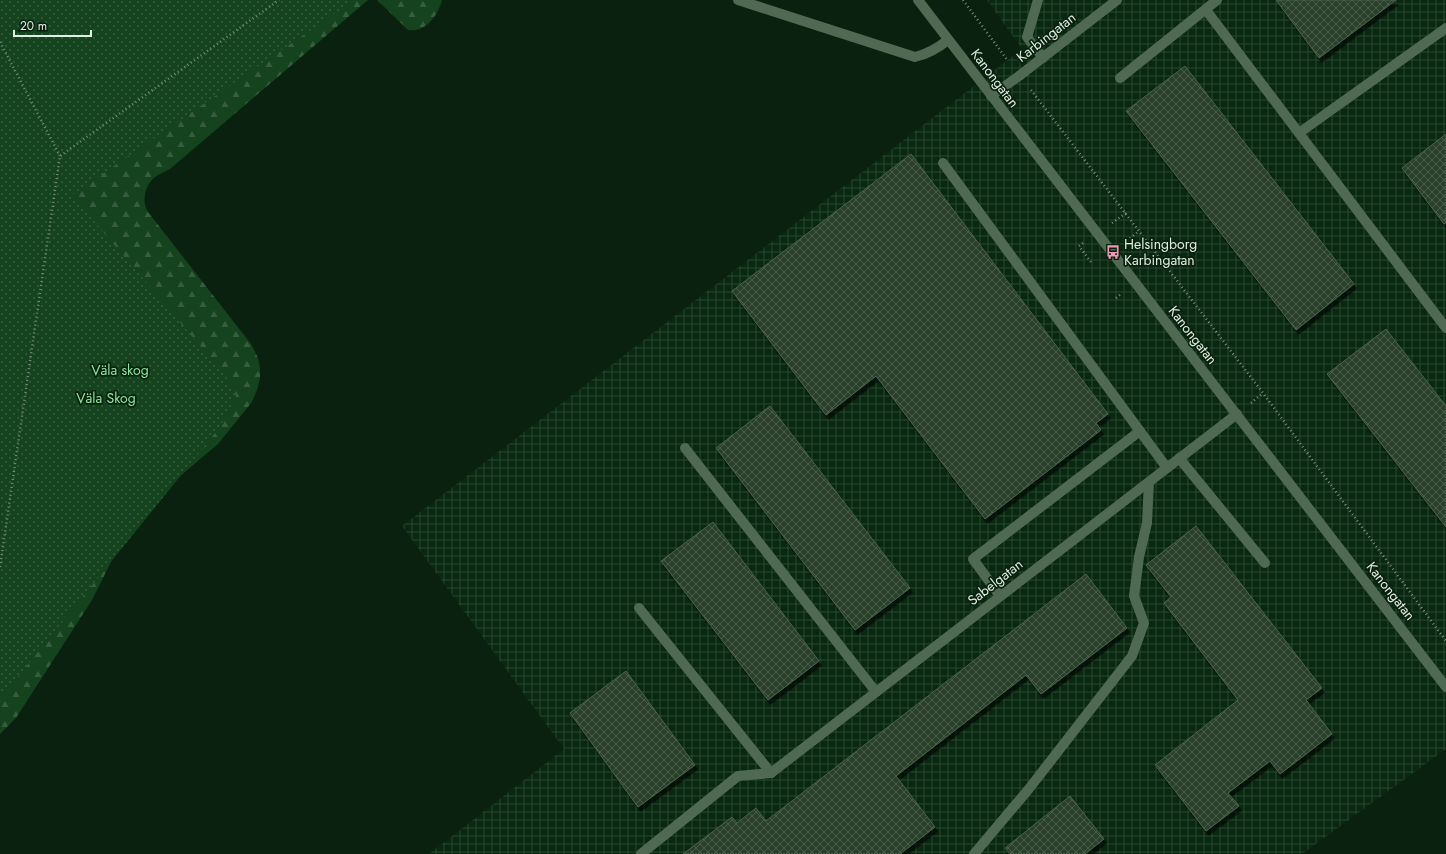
<svg xmlns="http://www.w3.org/2000/svg" width="1446" height="854" font-family="Jost,sans-serif">
  <defs>
    <pattern id="industrial-grid" width="8" height="8" patternUnits="userSpaceOnUse"><rect width="8" height="8" fill="#08280f"/><path d="M0 4h8M4 0v8" fill="none" stroke="#2c4832"/></pattern>
    <pattern id="forest-firs" width="22" height="20" patternUnits="userSpaceOnUse"><rect width="22" height="20" fill="#14431e"/><path d="M5 1l3.5 6h-7zM16 11l3.5 6h-7z" fill="#365e3e"/></pattern>
    <pattern id="park-dots" width="8" height="8" patternUnits="userSpaceOnUse"><rect width="8" height="8" fill="#14431e"/><path d="M2 2h.1M6 6h.1" fill="none" stroke="#365e3e" stroke-width="1.8" stroke-linecap="round"/></pattern>
    <pattern id="building-cross-hatch" width="8" height="8" patternUnits="userSpaceOnUse"><rect width="8" height="8" fill="#29412c"/><path d="M0 0l8 8M0 8l8-8" fill="none" stroke="#485d4a"/></pattern>
    <filter id="shadow"><feDropShadow dx="2.5" dy="4.5" stdDeviation="0" flood-color="#0009"/></filter>
  </defs>
  <rect width="100%" height="100%" fill="#09210e"/>
  <polygon fill="url(#industrial-grid)" points="987,0 1446,0 1446,749 1302,854 429,854 564,749 402,526 1022,49"/>
  <g fill="url(#forest-firs)">
    <path d="M0 0H368L170 169C165 172 159 174 155 177 145 185 141 201 148 212L251 344 258 358 260 368V378L257 390 252 402 218 444 153 499 123 538 92 600 16 718 0 734Z"/>
    <path d="M377 0H442C438 15 426 33 408 30Z"/>
  </g>
  <polygon fill="url(#park-dots)" points="0,0 354,0 72,195 225,375 236,396 220,427 0,699"/>
  <g fill="url(#building-cross-hatch)" stroke="#49634c" filter="url(#shadow)">
    <polygon points="1276,0 1396,0 1319,58"/>
    <polygon points="1185,66 1354,284 1296,330 1126,111"/>
    <polygon points="1446,134 1446,223 1444,224 1402,168"/>
    <polygon points="911,154 1108,414 1096,423 1101,430 985,519 876,376 826,415 732,291"/>
    <polygon points="1386,329 1446,406 1446,527 1327,374"/>
    <polygon points="770,406 910,588 855,630 716,448"/>
    <polygon points="713,522 819,661 768,700 661,561"/>
    <polygon points="1196,526 1322,688 1306,700 1332,734 1280,774 1270,761 1228,793 1239,806 1206,831 1155,765 1238,700 1164,603 1171,597 1146,565"/>
    <polygon points="1086,574 1127,628 1041,694 1026,675 896,776 935,827 900,854 683,854 732,817 737,823 756,808 766,821"/>
    <polygon points="626,671 695,765 638,807 570,713"/>
    <polygon points="1070,796 1104,839 1085,854 1010,854 1005,848"/>
  </g>
  <g fill="none" stroke-linecap="round" stroke-linejoin="round">
    <g stroke="#7c8f7f" stroke-width="2.5" stroke-dasharray="1 3" stroke-linecap="butt">
      <polyline points="963,0 1008,61"/>
      <polyline points="0,42 60,156"/>
      <polyline points="1031,90 1263,393 1446,641"/>
      <polyline points="1112,223 1126,213"/>
      <polyline points="1127,241 1139,231"/>
      <polyline points="1083,243 1079,246 1091,262"/>
      <polyline points="1116,298 1121,294"/>
      <polyline points="1251,403 1263,393"/>
      <polyline points="0,567 60,156 279,0"/>
    </g>
    <g stroke="#4f6952" stroke-width="10">
      <path d="M738 0 915 57C928 54 938 48 948 40"/>
      <polyline points="1038,0 1027,37 1043,58"/>
      <polyline points="1206,10 1446,328"/>
      <polyline points="1120,78 1217,0"/>
      <polyline points="1299,133 1446,28"/>
      <polyline points="943,163 1167,468"/>
      <polyline points="685,448 876,692"/>
      <polyline points="1179,458 1265,563"/>
      <polyline points="1000,596 973,559 1140,431"/>
      <polyline points="639,608 771,773"/>
      <polyline points="641,854 738,776 771,773"/>
      <polyline points="974,854 1028,790 1132,656 1144,623 1134,596 1139,557 1147,523 1149,482"/>
    </g>
    <g stroke="#4f6952" stroke-width="10">
      <polyline points="991,96 1019,76 1117,0"/>
      <polyline points="771,773 1237,414"/>
    </g>
    <polyline stroke="#4f6952" stroke-width="10" points="918,0 1446,687"/>
  </g>
  <defs>
    <symbol id="bus-bare" viewBox="-9 -9 18 18"><path d="M-5-6H5V4H4V6H2V4H-2V6H-4V4H-5ZM-3.5-4V0h7V-4ZM-3.5 1.2v1.5H-2V1.2ZM2 1.2v1.5H3.5V1.2Z" fill="#ef9ab8" stroke="#09210e" stroke-width="2.5" paint-order="stroke"/></symbol>
  </defs>
  <g fill-rule="evenodd">
    <use href="#bus-bare" x="1103" y="242" width="20" height="20"/>
  </g>
  <g text-anchor="middle" stroke-width="3.5" stroke-linejoin="round" paint-order="stroke">
    <g font-size="14" fill="#e0efe1" stroke="#09210e">
      <text transform="translate(1046 37) rotate(-38)" y="5">Karbingatan</text>
      <text transform="translate(995 78) rotate(53)" y="5">Kanongatan</text>
      <text transform="translate(1193 335) rotate(52)" y="5">Kanongatan</text>
      <text transform="translate(995 582) rotate(-38)" y="5">Sabelgatan</text>
      <text transform="translate(1391 591) rotate(52)" y="5">Kanongatan</text>
    </g>
    <g font-size="14" fill="#e0efe1" stroke="#09210e" text-anchor="start">
      <text x="1124" y="249">Helsingborg<tspan x="1124" dy="16">Karbingatan</tspan></text>
    </g>
    <g font-size="14" fill="#8de69a" stroke="#09210e">
      <text x="120" y="375">Väla skog</text>
      <text x="106" y="403">Väla Skog</text>
    </g>
  </g>
  <path d="M14 30v6h77v-6" fill="none" stroke="#e0efe1" stroke-width="2"/>
  <text x="20" y="30" font-size="12" fill="#e0efe1" stroke="#09210e" stroke-width="3" paint-order="stroke">20 m</text>
</svg>
